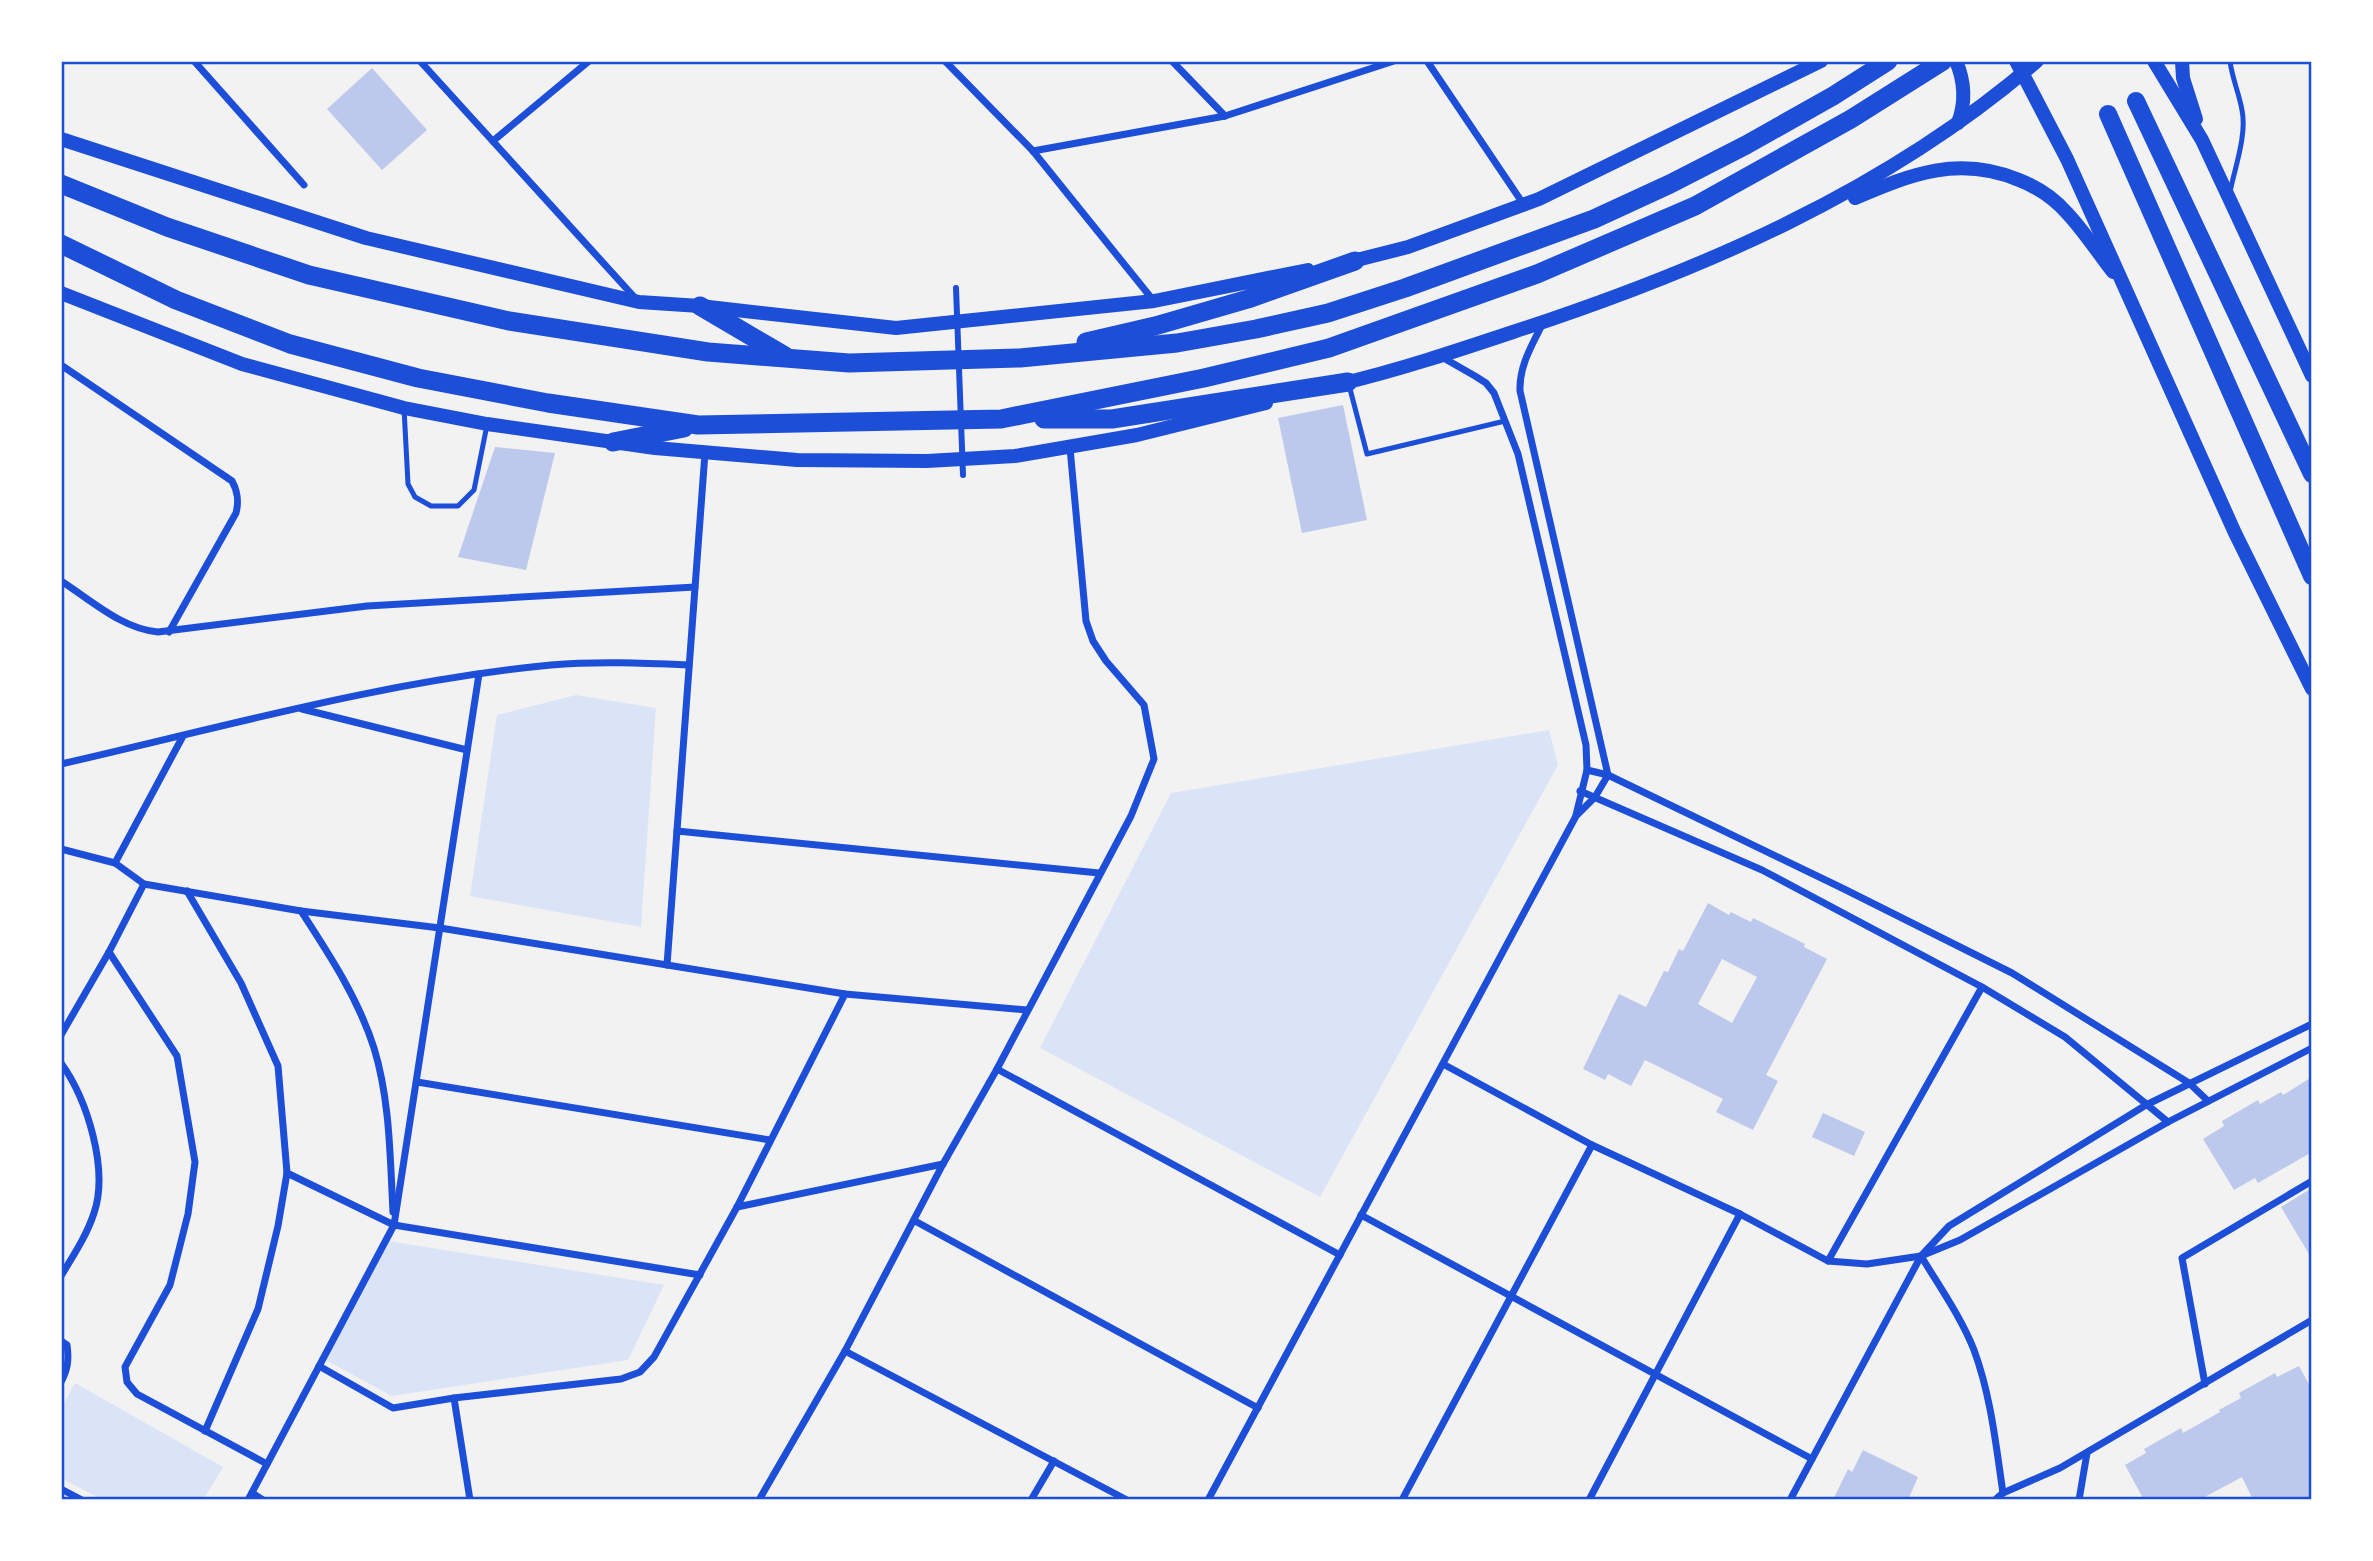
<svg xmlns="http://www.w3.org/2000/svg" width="2373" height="1561" font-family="'Exo 2',sans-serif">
  <rect width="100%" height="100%" fill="#f2f2f2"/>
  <g fill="#dbe4f7">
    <polygon points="576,695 656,708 641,927 470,896 497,715"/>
    <polygon points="1549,730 1558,765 1320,1197 1040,1048 1171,793"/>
    <polygon points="382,1240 664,1285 628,1360 392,1396 320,1357"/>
    <polygon points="75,1383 223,1467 203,1500 103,1500 61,1478 61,1409"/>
  </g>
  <g fill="#bdc9ec" fill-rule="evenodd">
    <polygon points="372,68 427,130 382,170 327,109"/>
    <polygon points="1343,405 1367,520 1302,533 1278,418"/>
    <polygon points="495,447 555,453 526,570 458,557"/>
    <path d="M1708 903 1729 915 1731 912 1751 922 1753 918 1805 944 1804 947 1827 959 1766 1075 1778 1081 1753 1130 1716 1112 1723 1099 1645 1060 1631 1086 1608 1074 1605 1080 1583 1069 1619 994 1646 1007 1664 971 1668 972 1679 949 1683 951ZM1722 959 1757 977 1732 1023 1698 1004Z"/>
    <polygon points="2312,1077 2312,1152 2258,1183 2255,1178 2234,1190 2203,1139 2224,1126 2222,1121 2258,1100 2260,1104 2281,1092 2283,1095"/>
    <polygon points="1823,1113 1865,1132 1854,1156 1812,1137"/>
    <polygon points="2312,1188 2312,1259 2281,1207"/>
    <polygon points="2299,1366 2312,1390 2312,1500 2253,1500 2242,1477 2199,1500 2144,1500 2125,1465 2146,1453 2144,1449 2181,1428 2183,1433 2220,1412 2219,1410 2241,1398 2239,1393 2275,1373 2277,1377"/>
    <polygon points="1863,1450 1918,1477 1908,1500 1833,1500 1848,1469 1852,1472"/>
  </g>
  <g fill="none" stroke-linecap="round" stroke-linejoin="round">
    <g stroke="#1d4ed8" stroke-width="5">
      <path d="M2230 192C2235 167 2247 135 2242 110 2239 93 2232 78 2230 61"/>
      <polyline points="1349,385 1367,454 1505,421"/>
      <polyline points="404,408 408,484 415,497 431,506 458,506 474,490 487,425"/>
    </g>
    <polyline stroke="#1d4ed8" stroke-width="6" points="956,288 963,475"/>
    <g stroke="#1d4ed8" stroke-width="7">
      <polyline points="194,61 304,185"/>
      <polyline points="420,61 636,299"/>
      <polyline points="945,61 1033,151 1153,300"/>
      <polyline points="1172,61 1225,116"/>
      <polyline points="1427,61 1524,205"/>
      <polyline points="493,141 589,61"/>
      <polyline points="1033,151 1225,116 1394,61"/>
      <polyline points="1440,356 1475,376 1486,383 1494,393 1518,454 1586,745 1587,770 1576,815"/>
      <path d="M61 365 232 481C238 492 239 501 236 513L169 632"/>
      <path d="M61 581C91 600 122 629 158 632L367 606 695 587"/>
      <polyline points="302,709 467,750"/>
      <path d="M61 764C223 727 385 681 551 665 597 661 643 663 689 665"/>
      <polyline points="1587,770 1608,775 1842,888 2012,973 2189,1083 2208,1101"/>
      <polyline points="1580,791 1762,870 1982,987 2065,1037 2168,1122"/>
      <polyline points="677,831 1099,873"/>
      <polyline points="61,849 115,863 144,884 301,911 440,928 845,994 1027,1010"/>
      <polyline points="115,863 183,736"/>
      <polyline points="187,891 241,983 278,1066 287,1173 278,1226 258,1309 205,1431"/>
      <path d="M301 911C329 954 358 998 374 1048 390 1100 390 1157 393 1212"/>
      <polyline points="109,952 177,1056 195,1162 188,1214 170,1285 125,1367 127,1382 137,1394 267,1464"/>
      <polyline points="667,965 705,453"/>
      <polyline points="61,1035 109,952 144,884"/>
      <path d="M61 1063C87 1099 109 1169 94 1213 87 1235 73 1256 61 1276"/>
      <polyline points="1443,1064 1592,1145 1740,1214 1828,1261 1867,1264 1921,1256 1960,1240 2168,1122 2312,1048"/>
      <polyline points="997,1069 1340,1255"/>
      <polyline points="417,1082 770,1140"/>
      <polyline points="287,1173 394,1225 700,1275"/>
      <polyline points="737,1207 943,1164"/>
      <polyline points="1361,1215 1812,1459"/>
      <polyline points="915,1221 1258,1408"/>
      <path d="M1921 1256C1939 1286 1961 1317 1974 1350 1991 1396 1996 1446 2003 1493"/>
      <polyline points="1828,1261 1982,987"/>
      <path d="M61 1341 67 1345C69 1360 68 1369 61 1382"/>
      <polyline points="845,1351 1127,1500"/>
      <polyline points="319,1366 393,1408 454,1398 621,1379 640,1372 654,1357 737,1207 845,994"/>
      <polyline points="2205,1384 2182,1258 2312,1181"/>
      <polyline points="454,1398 470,1500"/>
      <polyline points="61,1489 82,1500"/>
      <polyline points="252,1493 263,1500"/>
      <polyline points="248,1500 394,1225 479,674"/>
      <polyline points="759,1500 845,1351 943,1164 997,1069 1131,816 1154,759 1144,705 1106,661 1093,641 1086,621 1070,448"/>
      <polyline points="1031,1500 1054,1461"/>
      <path d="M1208 1500 1576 816 1595 797 1608 775 1520 391C1519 366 1532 345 1543 323"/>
      <polyline points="1402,1500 1592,1145"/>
      <polyline points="1589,1500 1740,1214"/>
      <polyline points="1790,1500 1921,1256 1949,1226 2146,1105 2312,1024"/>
      <polyline points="1995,1500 2003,1493 2060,1468 2312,1320"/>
      <polyline points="2079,1500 2087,1453"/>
    </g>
    <g stroke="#1d4ed8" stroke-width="14">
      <path d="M1956 61C1965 82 1966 102 1958 123"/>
      <polyline points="2016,61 2067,159 2235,533 2312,689"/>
      <polyline points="2154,61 2202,140 2312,376"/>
      <polyline points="2182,61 2183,78 2196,119"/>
      <polyline points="61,139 366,238 639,302 700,306 896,328 1154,301 1308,270"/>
      <path d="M1855 198C1911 174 1959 155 2019 180 2037 187 2054 198 2067 213 2084 231 2098 253 2113 272"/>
      <polyline points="1345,263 1408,247 1539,199 1821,61"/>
      <polyline points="61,293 242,364 404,408 487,424 655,448 797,460 927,461 1015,456 1137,435 1266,403"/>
      <path d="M1340 384C1399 370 1456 351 1513 332 1700 271 1887 191 2037 61"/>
    </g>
    <g stroke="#1d4ed8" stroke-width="18">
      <polyline points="2136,101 2312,474"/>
      <polyline points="2108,114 2312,576"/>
    </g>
    <g stroke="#1d4ed8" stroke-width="19">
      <polyline points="61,184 167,227 309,275 509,321 708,352 849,363 1020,358 1177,343 1256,329 1328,313 1405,288 1594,219 1670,184 1746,145 1833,96 1888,61"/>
      <polyline points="61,244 176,300 290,344 418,378 548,403 698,425 1001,419 1204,378 1329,348 1537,274 1695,206 1851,119 1943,61"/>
      <polyline points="700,306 785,356"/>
      <polyline points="1086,342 1155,326 1248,299 1355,261"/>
      <polyline points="1044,419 1112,419 1348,382"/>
      <polyline points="613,442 684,428"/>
    </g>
  </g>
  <rect width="2373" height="1561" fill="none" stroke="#ffffff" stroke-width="126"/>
  <rect x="63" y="63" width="2247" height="1435" fill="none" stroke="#1d4ed8" stroke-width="2.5"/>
</svg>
